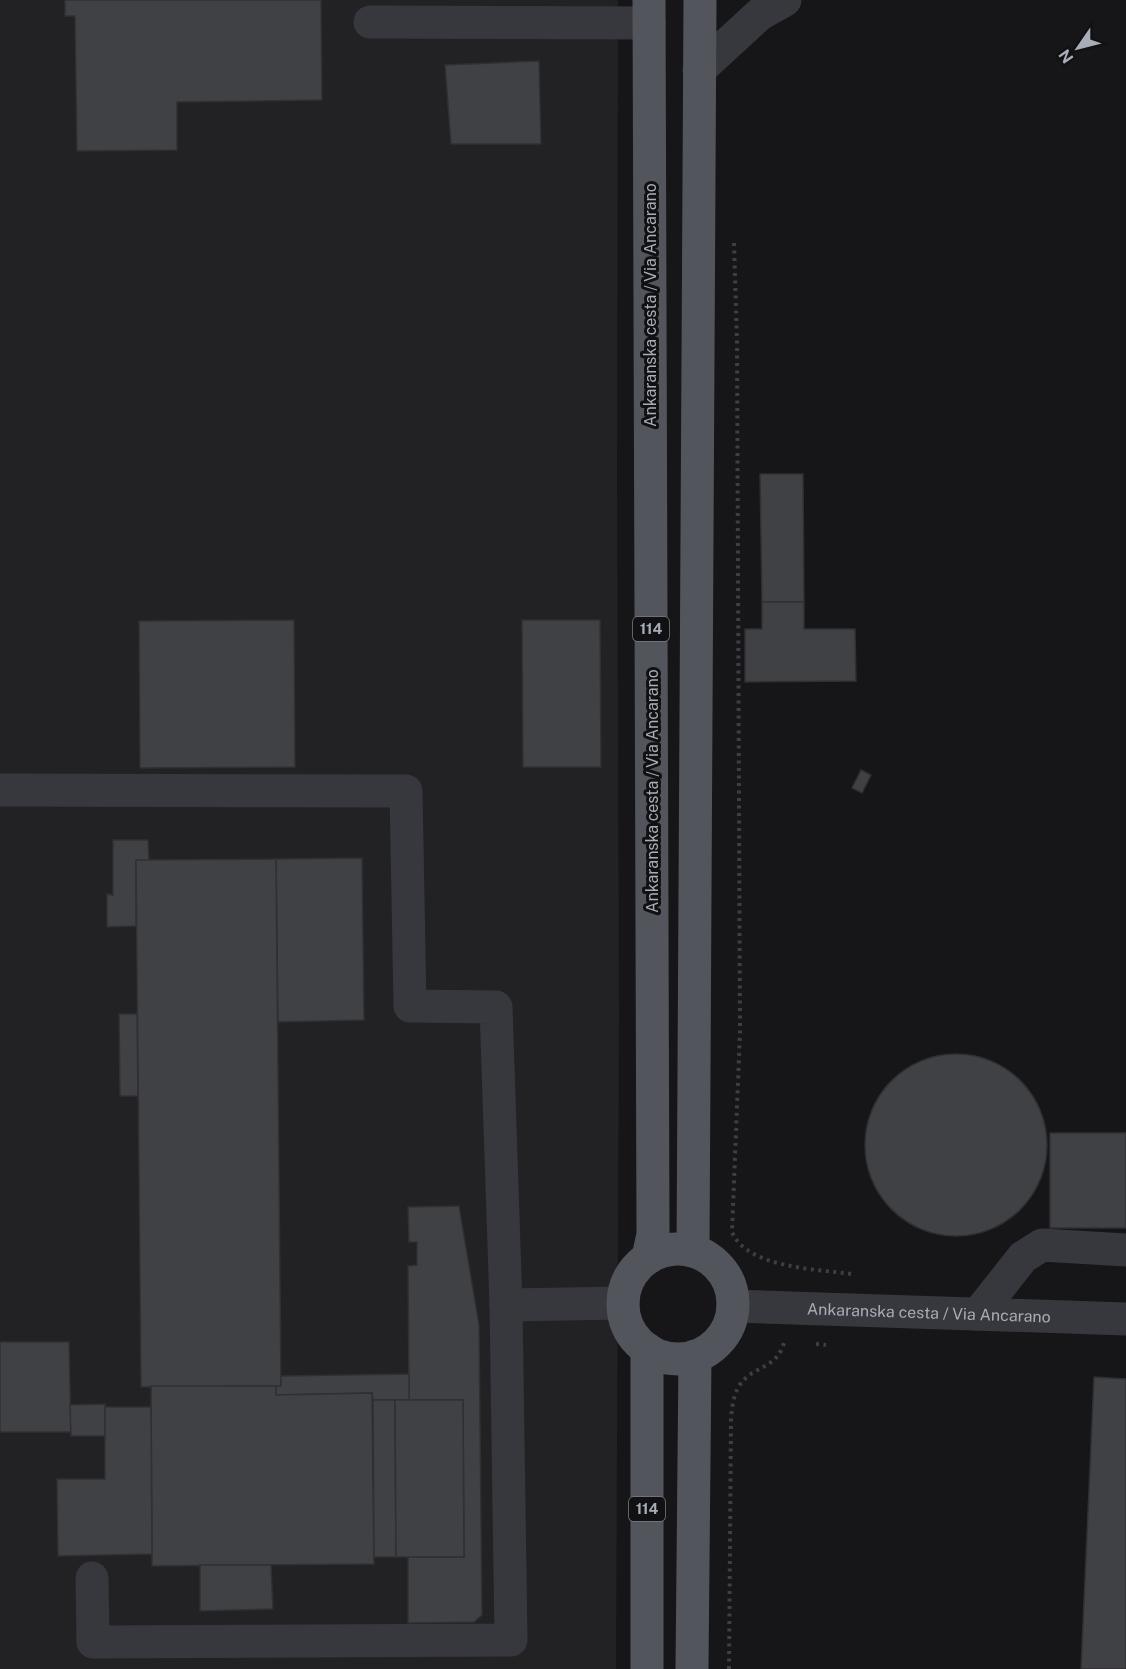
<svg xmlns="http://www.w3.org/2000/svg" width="1126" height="1669" font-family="'Public Sans',sans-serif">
  <rect width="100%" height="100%" fill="#161618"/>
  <polygon fill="#222225" points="0,0 618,0 617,475 619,1012 616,1669 0,1669"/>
  <g fill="#404145" stroke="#303034" stroke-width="1.5">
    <polygon points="65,0 321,0 322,100 177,102 177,150 77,151 75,16 65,16"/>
    <polygon points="539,61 541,144 451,144 445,65"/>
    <polygon points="760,474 803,474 804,602 762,602"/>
    <polygon points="762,602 804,602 804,629 855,629 856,681 745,682 745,629 762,629"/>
    <polygon points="294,620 295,767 140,768 139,621"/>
    <polygon points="522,620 600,620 601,767 523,767"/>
    <polygon points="861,770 871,775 862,793 852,788"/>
    <polygon points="113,840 148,840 149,860 136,860 136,926 107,927 107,894 113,895"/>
    <polygon points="362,858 364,1020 278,1022 276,859"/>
    <polygon points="276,859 281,1386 141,1387 136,860"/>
    <polygon points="119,1014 137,1014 138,1096 120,1096"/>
    <circle cx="956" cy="1145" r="91"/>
    <rect x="1050" y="1133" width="76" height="95"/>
    <polygon points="459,1206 479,1325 482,1615 474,1622 408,1623 408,1557 464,1557 463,1400 409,1400 408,1266 417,1265 417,1242 409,1242 408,1207"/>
    <polygon points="0,1342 69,1342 71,1432 0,1432"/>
    <polygon points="409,1374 409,1400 373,1400 372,1393 276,1395 276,1386 281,1386 281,1376"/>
    <polygon points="1094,1377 1126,1379 1126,1669 1081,1669"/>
    <polygon points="151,1386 276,1386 276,1395 372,1393 374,1564 152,1566"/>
    <polygon points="373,1400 395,1400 396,1557 374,1557"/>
    <polygon points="395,1400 463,1400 464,1557 396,1557"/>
    <polygon points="105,1404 105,1436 71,1436 70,1405"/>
    <polygon points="105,1407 151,1407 152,1554 58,1556 57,1479 105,1479"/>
    <polygon points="200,1565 271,1565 273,1609 200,1611"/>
  </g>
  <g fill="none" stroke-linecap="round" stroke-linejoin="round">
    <g stroke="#3d3f44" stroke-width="4" stroke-dasharray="3 4.5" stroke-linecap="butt">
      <path d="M734 243 737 341 740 1032 732 1232C747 1268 817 1269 851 1274"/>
      <polyline points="816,1344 826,1345"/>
      <path d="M729 1669 731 1419C732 1408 733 1396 739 1386 753 1364 778 1371 785 1339"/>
    </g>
    <g stroke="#37383d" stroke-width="33">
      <polyline points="370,22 649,23"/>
      <polyline points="699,70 760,14 785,0"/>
      <polyline points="0,790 406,791 410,1006 496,1007 506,1305"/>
      <path id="s1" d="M733 1306 1126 1319"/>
      <polyline points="978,1314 1023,1257 1042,1245 1126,1250"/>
      <polyline points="92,1578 93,1642 511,1640 506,1305 623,1303"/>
    </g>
    <g stroke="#53555c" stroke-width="33">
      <circle cx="678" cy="1304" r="55"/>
      <polyline points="693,1251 700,0"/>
      <polyline points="648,1258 653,1234 649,0"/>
      <polyline points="647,1669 647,1349"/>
      <polyline points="692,1669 695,1356"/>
    </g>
  </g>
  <g text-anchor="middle" stroke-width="6" stroke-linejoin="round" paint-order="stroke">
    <g fill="#111113" stroke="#7b7e86" stroke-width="1.5">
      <rect x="633" y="617" width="36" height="24" rx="4.5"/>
      <rect x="629" y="1497" width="36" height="24" rx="4.5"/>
    </g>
    <g font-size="15" font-weight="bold" fill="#a8adb8">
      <text x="651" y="634">114</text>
      <text x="647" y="1514">114</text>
    </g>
    <g font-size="16" fill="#a8adb8" stroke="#111113">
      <text transform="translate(650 305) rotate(-90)" y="6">Ankaranska cesta / Via Ancarano</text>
      <text transform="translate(652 791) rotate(-90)" y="6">Ankaranska cesta / Via Ancarano</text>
      <text dy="6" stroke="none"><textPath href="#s1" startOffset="196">Ankaranska cesta / Via Ancarano</textPath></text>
    </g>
  </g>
  <g transform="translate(1078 48) rotate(235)" stroke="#111113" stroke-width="4.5" paint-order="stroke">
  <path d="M0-4.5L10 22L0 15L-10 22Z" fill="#a8adb8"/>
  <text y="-9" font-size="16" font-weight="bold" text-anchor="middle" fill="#a8adb8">N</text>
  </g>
</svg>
